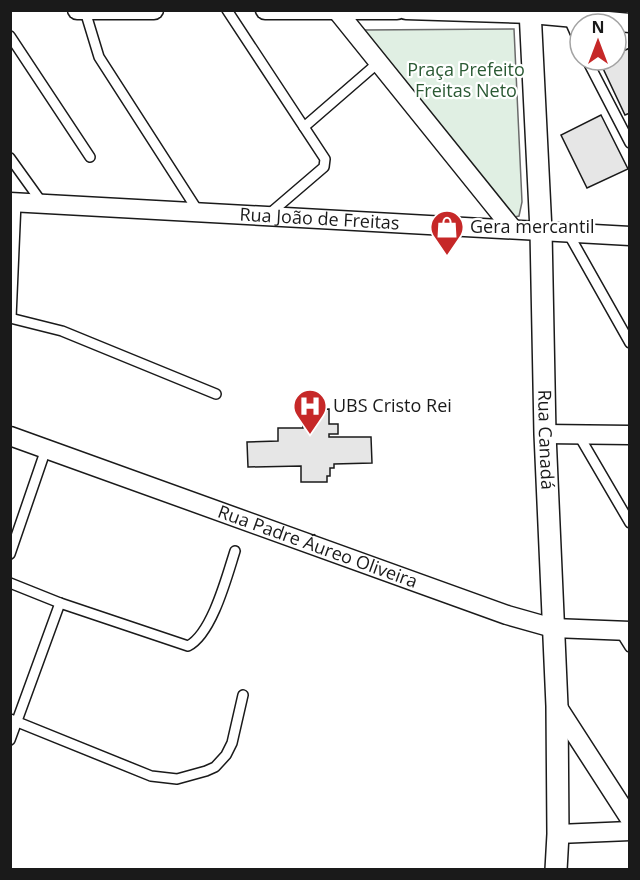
<svg xmlns="http://www.w3.org/2000/svg" width="640" height="880" font-family="'Open Sans',sans-serif">
  <rect width="100%" height="100%" fill="#fff"/>
  <polygon fill="#e0efe3" stroke="#6a6a6a" stroke-width="1.5" points="514,29 522,202 519,216 510,218 362,30"/>
  <g fill="#e6e6e6" stroke="#1a1a1a" stroke-width="1.5">
    <polygon points="630,48 630,113 625,115 600,62 616,60 616,54"/>
    <polygon points="601,115 628,169 587,188 561,135"/>
    <polygon points="329,409 329,424 338,424 338,434 329,434 329,437 371,437 372,463 334,464 334,468 330,468 330,476 327,476 327,482 301,482 301,466 248,467 247,442 278,441 278,428 303,428 303,410"/>
  </g>
  <g fill="none" stroke-linecap="round" stroke-linejoin="round">
    <defs>
      <g id="service">
        <polyline points="227,10 325,159 324,167 268,215"/>
        <polyline points="85,11 99,57 198,211"/>
        <polyline points="568,17 580,44"/>
        <polyline points="10,36 90,157"/>
        <polyline points="587,60 630,143"/>
        <polyline points="304,127 379,62"/>
        <polyline points="10,158 43,204"/>
        <polyline points="568,233 630,343"/>
        <polyline points="10,318 62,331 216,394"/>
        <polyline points="11,318 16,202"/>
        <polyline points="578,434 630,523"/>
        <polyline points="10,554 46,449"/>
        <path d="M10 583 60 603 188 646C212 634 227 576 235 551"/>
        <polyline points="620,631 630,647"/>
        <polyline points="10,719 151,776 177,779 206,771 215,767 226,755 232,743 243,695"/>
        <polyline points="10,740 60,603"/>
      </g>
      <g id="minor">
        <polyline points="77,10 154,10"/>
        <polyline points="265,10 397,10"/>
        <polyline points="406,10 531,14 630,23"/>
        <polyline points="338,12 512,228"/>
        <path id="s1" d="M10 202 630 236"/>
        <polyline points="545,434 630,435"/>
        <path id="s2" d="M10 436 507 615 553 628 630 631"/>
        <polyline points="557,706 630,819"/>
        <polyline points="558,834 630,831"/>
      </g>
      <g id="tertiary">
        <path id="s3" d="M530 10 541 231 545 434 557 706 558 834 556 870"/>
      </g>
    </defs>
    <use href="#service" stroke="#1a1a1a" stroke-width="12"/>
    <use href="#minor" stroke="#1a1a1a" stroke-width="21"/>
    <use href="#tertiary" stroke="#1a1a1a" stroke-width="24"/>
    <use href="#service" stroke="#fff" stroke-width="9"/>
    <use href="#minor" stroke="#fff" stroke-width="18"/>
    <use href="#tertiary" stroke="#fff" stroke-width="21"/>
  </g>
  <defs>
    <symbol id="shop-pin" viewBox="-11 -11 22 30"><path d="M0 17L-7.5 6A9.5 9.5 0 1 1 7.5 6Z" fill="#c62828" stroke="#fff"/><path d="M-5-2.5h2.3a2.7 3.5 0 0 1 5.4 0H5L5.5 6h-11ZM-1.5-2.5h3a1.5 2.3 0 0 0-3 0Z" fill="#fff"/></symbol>
    <symbol id="hospital-pin" viewBox="-11 -11 22 30"><path d="M0 17L-7.5 6A9.5 9.5 0 1 1 7.5 6Z" fill="#c62828" stroke="#fff"/><path d="M-5-5h3v3.5h4V-5h3V5h-3V1.5h-4V5h-3Z" fill="#fff"/></symbol>
  </defs>
  <g fill-rule="evenodd">
    <use href="#shop-pin" x="428" y="208" width="38" height="52"/>
    <use href="#hospital-pin" x="291" y="387" width="38" height="52"/>
  </g>
  <g text-anchor="middle" stroke-width="4.5" stroke-linejoin="round" paint-order="stroke">
    <g font-size="18" fill="#2b5a34" stroke="#fff">
      <text x="466" y="76">Praça Prefeito<tspan x="466" dy="21">Freitas Neto</tspan></text>
    </g>
    <g font-size="18" fill="#1a1a1a" stroke="#fff">
      <text dy="6" stroke="none"><textPath href="#s1" startOffset="310">Rua João de Freitas</textPath></text>
      <text dy="6" stroke="none"><textPath href="#s3" startOffset="430">Rua Canadá</textPath></text>
      <text dy="6" stroke="none"><textPath href="#s2" startOffset="327">Rua Padre Áureo Oliveira</textPath></text>
    </g>
    <g font-size="18" fill="#1a1a1a" stroke="#fff" text-anchor="start">
      <text x="470" y="233">Gera mercantil</text>
      <text x="333" y="412">UBS Cristo Rei</text>
    </g>
  </g>
  <rect width="640" height="880" fill="none" stroke="#1a1a1a" stroke-width="24"/>
  <g transform="translate(598 42)"><circle r="28" fill="#ffffff" stroke="#a3a3a3" stroke-width="1.5"/>
  <path d="M0-4.5L10 22L0 15L-10 22Z" fill="#c62828"/>
  <text y="-9" font-size="16" font-weight="bold" text-anchor="middle" fill="#1a1a1a">N</text>
  </g>
</svg>
